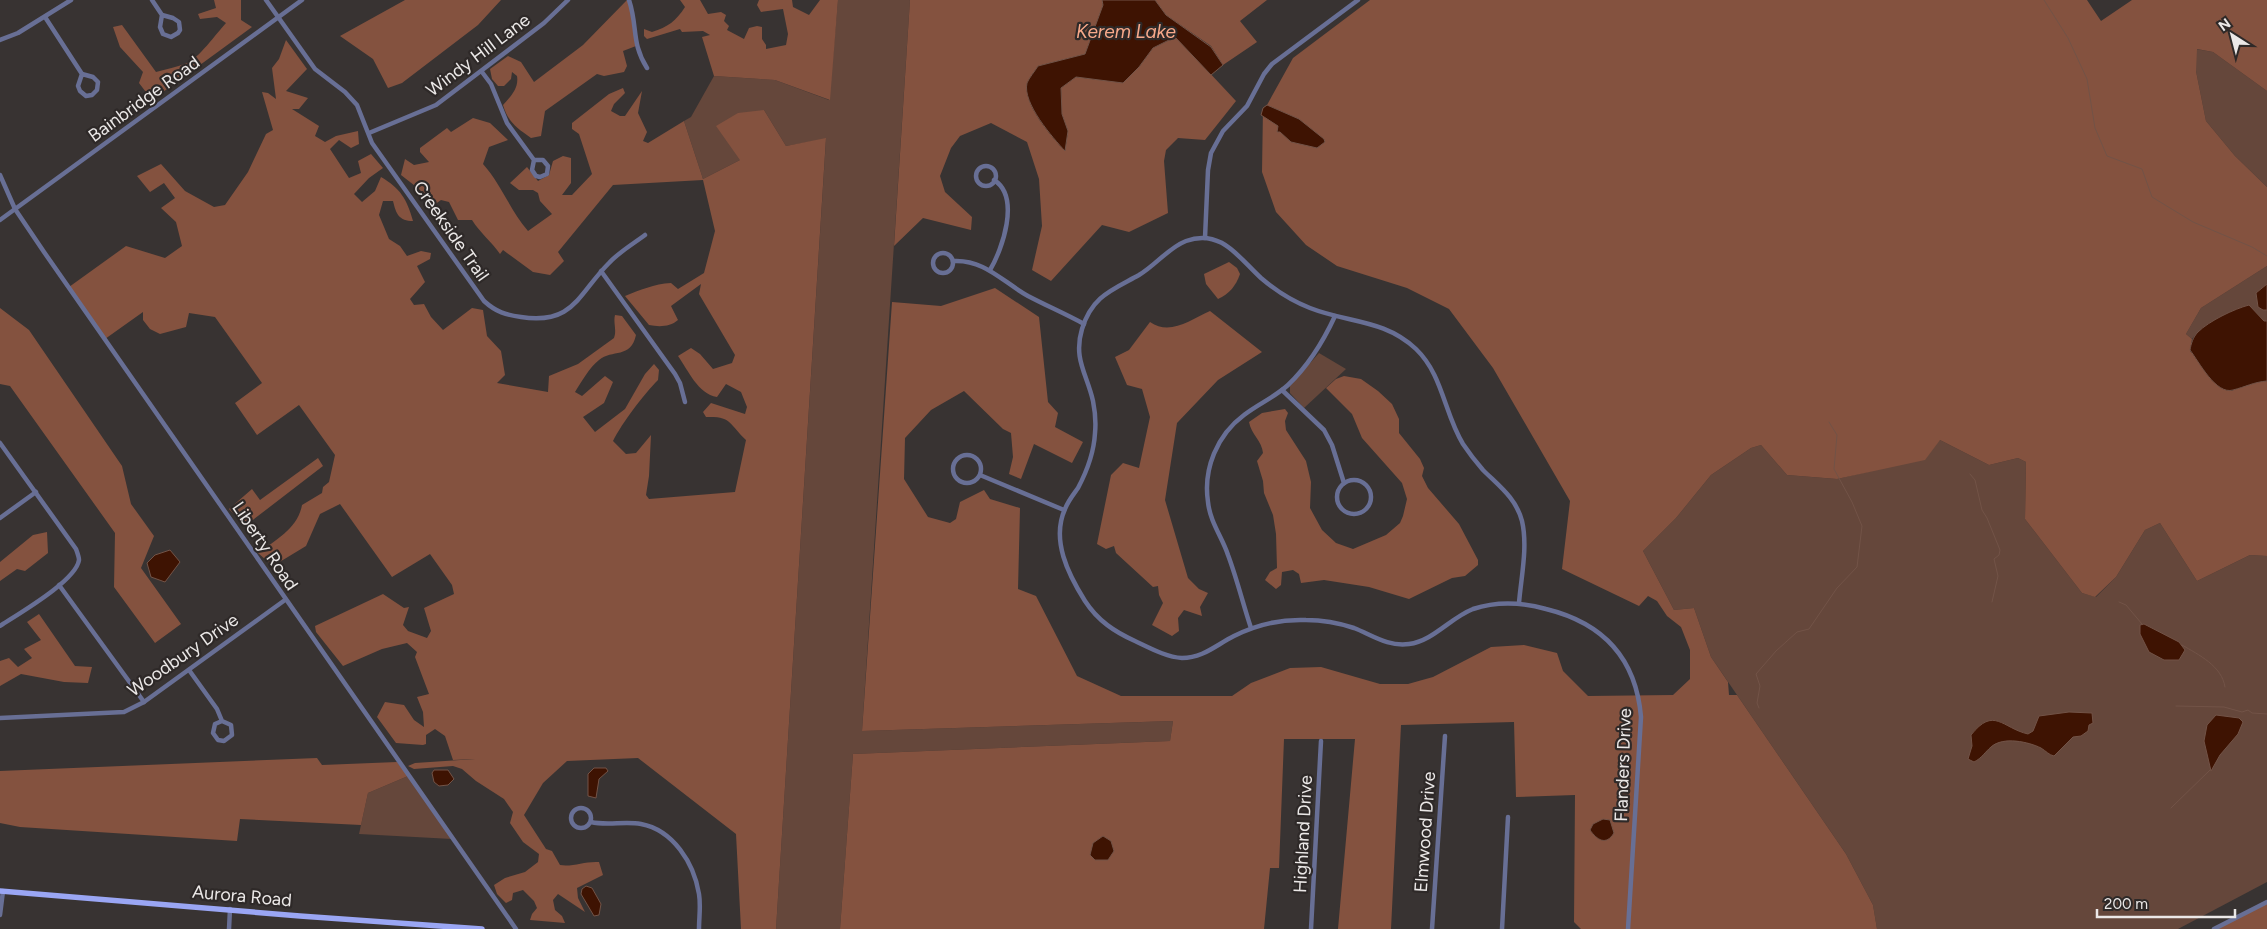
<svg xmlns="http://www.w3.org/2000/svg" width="2267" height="929" font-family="Figtree,sans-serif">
  <rect width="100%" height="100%" fill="#383332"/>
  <g fill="#65473b">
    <polygon points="838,0 910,0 862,731 1173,721 1170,741 853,754 840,929 776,929 826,139 786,146 764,110 740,160 703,179 684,121 691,117 714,76 775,80 829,100"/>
    <polygon points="2196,49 2213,52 2267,91 2267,187 2235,156 2206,121 2196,71"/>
    <path d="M2267 266V321H2264L2249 305C2230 311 2204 323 2192 339L2186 334 2201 308Z"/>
    <polygon points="1319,353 1346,369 1304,408 1290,393 1290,386"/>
    <polygon points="1940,440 1989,465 2018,458 2026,462 2025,519 2082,593 2096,597 2116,577 2145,530 2160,523 2197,581 2250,555 2267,556 2267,882 2178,929 1877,929 1873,905 1846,854 1711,657 1694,608 1674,610 1643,551 1676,518 1711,475 1751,448 1761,445 1787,475 1837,479 1871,471"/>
    <polygon points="408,776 452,839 359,834 368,793"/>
  </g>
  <g fill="#84523f">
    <path d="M214 0H241V20L252 27 152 100 139 83 143 72 120 47 113 27 122 25 156 72C166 69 177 67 187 63 198 59 216 34 226 23L217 17 200 19 198 14 216 8Z"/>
    <polygon points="405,0 501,0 478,25 402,83 388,88 373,59 340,36"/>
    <path d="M627 0H629L636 46 623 51 627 66 624 72 604 76 597 74 545 111 541 136 531 138C517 128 508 122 503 105 511 96 519 88 517 76L512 72 511 79 504 86H498L492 79 490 69 508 56 521 62 534 82 583 45Z"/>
    <path d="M680 0H700L708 14 721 12 726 15 724 21 729 26 727 30 744 39 749 28 757 26 762 27V39L766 45V49L786 45 788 34 783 9 761 12 757 5 759 0H792L793 7 809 15 820 0H838L830 100 775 80 714 76 702 37 710 35 703 31 682 32 680 29 647 39 644 36V29L652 32C668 27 676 21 685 7Z"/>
    <path d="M910 0H1102L1103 5 1085 54 1038 66C1035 71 1029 78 1028 83 1021 103 1052 137 1065 151L1068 131 1062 114 1061 88 1076 77 1099 80 1139 67 1153 48 1176 37 1236 101 1205 140 1178 138 1166 150 1164 161 1168 213 1129 232 1102 225 1051 281 1032 270 1042 226 1039 179 1027 142 991 123 960 136 951 148 940 176 945 192 972 217 971 230 923 218 894 246Z"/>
    <polygon points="1155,0 1267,0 1240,21 1257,42 1223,65 1211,46 1166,15"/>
    <polygon points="1370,0 2087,0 2101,21 2132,0 2267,0 2267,91 2213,52 2197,49 2196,71 2206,121 2235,156 2267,187 2267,266 2201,308 2186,334 2192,339 2190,351 2231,391 2255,382 2267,381 2267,556 2250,555 2197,581 2160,523 2145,530 2116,577 2095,597 2082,593 2025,519 2026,462 2018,458 1989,465 1940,440 1925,460 1837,479 1787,475 1761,445 1751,448 1711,475 1676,518 1643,551 1674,610 1694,608 1711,657 1728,682 1729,695 1737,695 1846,854 1873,905 1877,929 1581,929 1574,922 1575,795 1516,797 1514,722 1401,725 1391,929 1338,929 1355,739 1284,739 1279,868 1270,868 1264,929 840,929 853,754 1170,741 1173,721 862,731 892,302 941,306 995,288 1039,317 1048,402 1058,413 1055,427 1083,442 1072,463 1034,444 1021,479 1009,474 1013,457 1011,433 1003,429 964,391 931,410 905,438 904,479 928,517 950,523 956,519 960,502 984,490 990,499 1020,508 1018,589 1036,596 1077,676 1121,696 1232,696 1251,683 1290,668 1321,667 1380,684 1408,684 1433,677 1491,647 1524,645 1557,653 1563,671 1588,696 1673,695 1690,679 1690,650 1681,627 1667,616 1657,601 1648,596 1639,606 1562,569 1570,501 1493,368 1449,309 1407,288 1337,266 1306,245 1276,212 1262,172 1263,108 1267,105 1293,58"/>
    <path d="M286 40 307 69 286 91 308 98 299 109H292L319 126 315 136 325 142 336 136 358 131 359 144 351 148 339 140 330 149 349 178 361 173 358 161 371 154 383 168 369 178 354 194 362 202 375 191 381 177C400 188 407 199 413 221 399 221 396 214 393 201H383L379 215 389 239 400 246 407 256 421 251 431 253 430 259 417 266 425 282 410 299 414 305 424 304 431 317 443 330 472 308 483 310 487 336 501 351 505 375 497 383 548 392 549 376 578 364 614 338C617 330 613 323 615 315L622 316 636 335C631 359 612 349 599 360 589 368 582 381 575 392L582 396 605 376 613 382 604 403 583 417 595 432 625 409 645 374 654 364 659 370 658 380C644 394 622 423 613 441L626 454 636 453 651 435 649 476 646 495 649 499 735 492 746 440C729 424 732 416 706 417L703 412 711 403 745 414 747 407 741 392 726 384 717 397C698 394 688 370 678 356L691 348 700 354 713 369 732 363 735 355 699 294 701 284 671 306 678 320C670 327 659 327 649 325L625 296C640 290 654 284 671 283L678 289 704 273 715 231 703 180 613 185 558 252 564 261 550 275 533 272 503 250 500 254C492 242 480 233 472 220H458L449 202 441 200 434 205 419 189 401 175 405 159 414 165 429 162 420 152V148L447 128 451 132 473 118 490 123 508 140 489 147 483 164C501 184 510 210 528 231L552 214 540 201 538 193 533 190H519L510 183 527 167 538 181 549 175 553 161 563 156 571 158V183L562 195H572L592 174 579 134 572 129V123L609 94 623 88 625 93 614 104 611 111 620 116H625L642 91 638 113 647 132 643 141 648 143 684 121 703 179 740 160 716 126 738 113 764 110 786 146 826 138 776 929H741L736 834 638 758 567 761 543 783 524 815 546 849 552 851 560 865C573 867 585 861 599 862L603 875 577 888 578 898 585 912 558 894 553 900 555 910 562 916 565 923 530 920 532 914 537 908 534 901 523 890 513 893 512 900 506 903 497 894 494 885 505 878 525 872 538 862 539 854 523 842 510 823 513 812 504 799 476 781 462 769 453 766 414 769 408 766 415 763 475 759 453 760 445 736 435 729 426 735V744L423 745 396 743 377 717 385 702 404 705 414 720 424 727 423 712 417 697 429 694 415 657 417 652 407 643 382 649 343 666 316 632 315 626 383 594 404 608 409 607 403 625 408 631 427 638 431 631 424 608 454 594 452 585 430 554 392 577 340 504 320 514 306 546 273 566 258 553C276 540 298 528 302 505L322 493 323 487 329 482 335 455 299 405 257 435 235 403 262 383 215 317 189 313 186 327 160 334 150 329 143 320V312L105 339 69 287 126 246 165 258 182 246 176 222 161 208 175 198 164 183 150 192 137 176 161 164 185 191 214 207 225 205 248 172 266 134 273 130 262 92 268 93 276 99 272 68 279 59Z"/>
    <path d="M1229 262 1237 268 1240 274C1236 286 1229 294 1218 299L1206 284 1204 274Z"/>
    <polygon points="0,308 29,330 122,466 131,504 154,536 141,568 181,624 155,643 114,587 115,533 10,386 0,384"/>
    <path d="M1210 311 1262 352 1218 380 1177 423 1165 500 1188 578 1199 589 1208 593 1200 607 1202 616 1184 610 1178 618 1179 631 1172 636 1152 625 1163 603 1159 595 1158 586 1153 587 1116 553 1114 546 1106 549 1097 544 1111 475 1123 463 1139 468 1150 417 1142 389 1127 385 1115 357 1129 350 1150 322C1170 336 1190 320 1210 311Z"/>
    <path d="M1344 376 1361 379 1378 391 1392 404 1399 419V433L1420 459 1424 468 1422 476 1428 488 1459 524 1478 560V565L1465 576 1452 578 1409 599 1369 587 1324 580 1301 583 1299 574 1293 570 1282 572 1281 585 1276 589 1265 580 1270 572 1277 568 1276 534 1273 515 1264 493 1263 481 1257 461 1263 453C1262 441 1251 434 1249 422L1262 413 1285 409 1288 413 1285 421 1286 430 1306 461 1311 482 1310 508 1322 530 1336 543 1353 549 1386 535 1400 523 1403 516 1407 499 1402 483 1362 438 1352 414 1326 388 1336 379Z"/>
    <polygon points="318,458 323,466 245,526 229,509 252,489 260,500"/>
    <polygon points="47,532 48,553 25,571 17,569 0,581 0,562 33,535"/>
    <polygon points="39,614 75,666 92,667 88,683 64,682 21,674 0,686 0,661 9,658 18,667 32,658 24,649 41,640 27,622"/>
    <polygon points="317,758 322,765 397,762 408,776 368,793 361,825 240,819 237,841 20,827 0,823 0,771"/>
    <polygon points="2267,902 2267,929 2214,929"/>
  </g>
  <g fill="#3e1302" stroke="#725347">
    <path d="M1102 0H1155L1166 15 1211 47 1223 65 1211 75 1175 37 1153 48 1139 67 1123 83 1076 77 1061 88 1062 114 1068 131 1065 151C1053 138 1022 103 1027 83 1029 78 1035 71 1038 66L1085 54 1103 5Z"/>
    <polygon points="1267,105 1299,119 1324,139 1325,142 1317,148 1291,142 1280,132 1277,132 1278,126 1261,115 1263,108"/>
    <polygon points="2267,284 2267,310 2263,310 2258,307 2256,293"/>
    <path d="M2249 305 2264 321H2267V381C2254 382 2245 387 2233 390 2216 395 2199 362 2190 350 2191 344 2193 337 2198 332 2209 321 2234 309 2249 305Z"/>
    <polygon points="170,550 180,562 165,582 151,577 147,563 155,555"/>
    <polygon points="2144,624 2179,642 2185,650 2179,660 2164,660 2149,652 2140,634 2140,625"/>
    <path d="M2069 712 2092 713 2093 723 2089 725 2088 731 2081 736 2073 737 2054 756C2049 755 2046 751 2041 748 2029 742 2003 736 1991 747 1985 752 1982 758 1974 762L1968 759 1972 746 1971 735C1994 706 2002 728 2028 734L2033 731 2039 716Z"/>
    <polygon points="2216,715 2239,718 2243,722 2238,734 2220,755 2211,771 2204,741 2207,725"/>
    <polygon points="594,768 606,768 608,771 599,779 596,798 588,796 588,774"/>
    <polygon points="434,770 448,770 454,779 448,785 439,786 434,782 432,773"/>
    <path d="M1603 819 1610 820 1614 833C1606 846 1597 840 1590 830L1593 824Z"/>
    <polygon points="1103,836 1111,841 1114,851 1108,860 1095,860 1090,855 1093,843"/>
    <polygon points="586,886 592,888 601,904 599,915 594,916 581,894 582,889"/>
  </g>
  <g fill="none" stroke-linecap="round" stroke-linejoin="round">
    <g stroke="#725347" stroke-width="1">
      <polyline points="2044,0 2068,38 2087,79 2095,128 2107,156 2142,169 2152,197 2193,222 2252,247 2267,256"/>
      <polyline points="1970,474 1975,480 1982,510 1987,518 2000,550 1999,555 1994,559 1998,576 1992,602"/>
      <polyline points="2119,602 2126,605 2142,624"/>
      <path d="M2182 645C2199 655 2222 666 2225 687"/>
      <polyline points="2176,706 2224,707 2242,712 2248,710 2252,713 2267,714"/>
      <polyline points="1759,708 1757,703 1760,686 1756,674 1776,651 1797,632 1809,629 1837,588 1857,567 1862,526 1852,502 1834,469 1837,435 1829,422"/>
      <polyline points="2171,808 2210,770"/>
    </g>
    <g stroke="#686f95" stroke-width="4.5">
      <polyline points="152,0 162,15 173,18 179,22 180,30 178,33 171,37 163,34 160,27 162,15"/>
      <path d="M266 0 315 69 345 92 357 105 372 143 484 301C496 312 506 315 521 317 574 325 578 294 609 263 619 252 633 244 645 235"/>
      <path d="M629 0C638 27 631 43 647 68"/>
      <polyline points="45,17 82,74 78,86 80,91 86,96 92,95 97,90 98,82 93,77 82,74"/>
      <polyline points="0,40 18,33 71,0"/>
      <polyline points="482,72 491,84 507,123 534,160 543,160 548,166 547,174 540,177 536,176 532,170 534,160"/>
      <polyline points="369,133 436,105 544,23 568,0"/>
      <circle cx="986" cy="176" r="10"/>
      <polyline points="0,175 15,209 44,252 516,929"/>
      <polyline points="0,220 302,0"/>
      <polyline points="1205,238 1208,170 1211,153 1223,131 1247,106 1264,74 1272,64 1358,0"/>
      <circle cx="943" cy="263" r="10"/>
      <path d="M953 261C984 259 1003 282 1028 296 1047 306 1066 314 1084 324"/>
      <path d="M990 270C1002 250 1021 197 994 180"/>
      <polyline points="601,271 675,374 680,383 685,402"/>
      <polyline points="1282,390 1324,430 1332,445 1344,483"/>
      <path d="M0 443 76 549C77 552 79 557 79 560 76 581 18 614 0 626"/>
      <circle cx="967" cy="469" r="14"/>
      <polyline points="980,475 1064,510"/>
      <circle cx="1354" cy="497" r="17"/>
      <polyline points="0,518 36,492"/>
      <polyline points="59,585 144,702"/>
      <path d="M1519 603C1521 578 1528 547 1522 521 1516 498 1499 486 1483 470 1476 462 1469 453 1463 444 1444 413 1443 375 1416 349 1384 319 1348 323 1310 308 1292 301 1275 290 1261 278 1239 258 1221 228 1186 241 1168 248 1156 265 1139 275 1112 290 1092 296 1082 329 1073 359 1087 374 1093 401 1095 411 1096 423 1095 433 1094 452 1087 471 1078 488 1073 495 1068 501 1065 509 1051 540 1068 574 1085 601 1098 621 1115 632 1135 641 1150 648 1166 657 1182 658 1203 658 1216 645 1234 636 1256 625 1281 619 1306 620 1322 620 1339 623 1354 628 1372 635 1388 647 1409 644 1433 641 1450 618 1473 609 1497 601 1521 602 1546 609 1603 623 1636 658 1641 717L1628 929"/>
      <path d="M1251 628C1243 604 1237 579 1228 555 1222 537 1210 522 1208 502 1203 469 1217 435 1244 415 1258 404 1275 397 1288 385 1309 365 1323 342 1335 316"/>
      <polyline points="189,670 217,709 222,721 231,725 232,735 224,741 218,740 213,733 215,724 222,721"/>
      <polyline points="0,718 124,712 144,702 285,600"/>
      <circle cx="581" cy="818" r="10"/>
      <path d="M591 822C607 826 624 821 641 824 673 830 694 863 699 894 701 906 699 917 699 929"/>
      <polyline points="0,915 3,891"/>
      <polyline points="229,929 230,909"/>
      <polyline points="1311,929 1321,741"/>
      <polyline points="1432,929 1445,736"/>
      <polyline points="1502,929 1508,817"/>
      <polyline points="2214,929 2267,902"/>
    </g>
    <polyline stroke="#9aa6f4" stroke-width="5.5" points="0,891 300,916 482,929"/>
  </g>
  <g text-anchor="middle" stroke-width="4.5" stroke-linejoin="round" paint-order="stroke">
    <g font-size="18" fill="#ebe8e7" stroke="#2e2928">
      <text transform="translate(478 55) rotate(-37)" y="6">Windy Hill Lane</text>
      <text transform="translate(144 99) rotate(-36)" y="6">Bainbridge Road</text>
      <text transform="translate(451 231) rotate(55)" y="6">Creekside Trail</text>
      <text transform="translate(265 546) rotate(56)" y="6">Liberty Road</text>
      <text transform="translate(183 655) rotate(-35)" y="6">Woodbury Drive</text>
      <text transform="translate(1623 765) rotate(-88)" y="6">Flanders Drive</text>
      <text transform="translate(1425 832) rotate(-86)" y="6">Elmwood Drive</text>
      <text transform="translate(1303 834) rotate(-87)" y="6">Highland Drive</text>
      <text transform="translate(242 896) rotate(5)" y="6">Aurora Road</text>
    </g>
    <g font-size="19" font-style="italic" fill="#f8a98a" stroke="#2e2928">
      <text x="1126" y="38">Kerem Lake</text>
    </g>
  </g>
  <g transform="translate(2232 35) rotate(324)" stroke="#2e2928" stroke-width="4" paint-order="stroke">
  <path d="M0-4L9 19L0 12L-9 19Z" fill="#ebe8e7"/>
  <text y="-8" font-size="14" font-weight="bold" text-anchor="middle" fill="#ebe8e7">N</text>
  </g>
  <path d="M2097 909v8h138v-8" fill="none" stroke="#ebe8e7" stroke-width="2.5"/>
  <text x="2104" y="909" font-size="15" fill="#ebe8e7" stroke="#2e2928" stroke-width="4" paint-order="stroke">200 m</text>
</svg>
